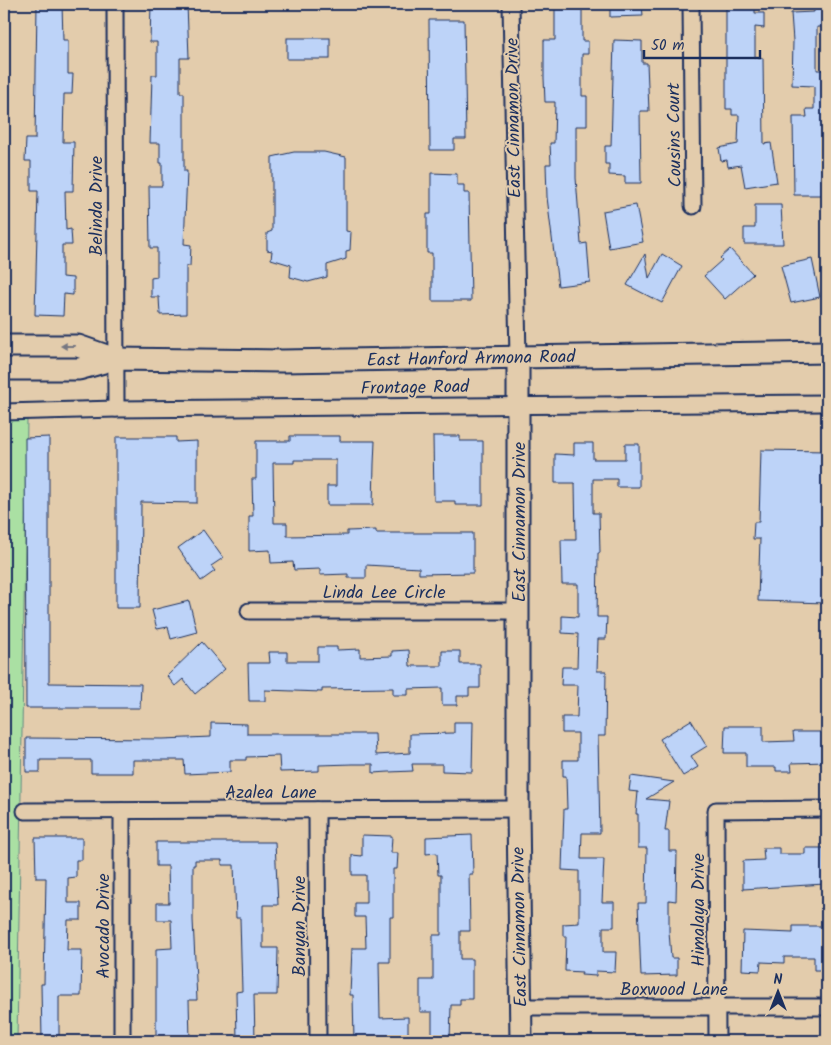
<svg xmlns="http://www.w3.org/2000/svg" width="831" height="1045" font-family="Kalam,sans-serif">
  <rect width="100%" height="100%" fill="#e3ccac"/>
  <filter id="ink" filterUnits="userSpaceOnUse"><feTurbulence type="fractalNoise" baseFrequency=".02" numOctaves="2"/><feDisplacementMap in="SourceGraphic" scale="10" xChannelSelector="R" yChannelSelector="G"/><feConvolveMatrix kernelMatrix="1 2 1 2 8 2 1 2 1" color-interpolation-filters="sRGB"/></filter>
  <g filter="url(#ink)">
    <polygon fill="#aae0a3" stroke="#628880" points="9,420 27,420 17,1041 4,1041 4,422"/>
    <g fill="#bdd3f8" stroke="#1b2f5e">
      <polygon points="37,4 62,4 63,40 68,40 68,74 73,74 72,94 64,94 63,142 74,142 73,191 65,191 66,230 71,229 72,245 62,245 62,277 73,278 73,295 64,294 63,316 35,315 38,191 31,191 31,161 25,161 26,139 35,139"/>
      <polygon points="151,4 187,4 189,58 180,58 180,93 184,93 184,171 187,171 184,244 191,245 190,266 186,266 186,314 160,315 159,297 151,297 151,278 157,277 157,248 150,248 149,186 162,186 162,163 160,163 160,143 150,143 152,75 157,75 157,42 150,42"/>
      <polygon points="555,4 582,4 582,41 588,41 588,54 582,54 582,96 587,96 587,126 576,126 576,178 581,244 587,243 590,282 558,286 547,197 546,164 551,164 550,143 554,143 555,102 545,102 544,78 544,40 555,40"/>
      <polygon points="610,4 642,4 643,16 610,17"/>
      <polygon points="726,4 755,4 755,13 764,13 764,28 755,27 755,57 763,58 764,144 771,143 777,182 745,187 741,165 728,167 727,160 721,161 719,148 738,144 739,115 732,115 732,109 726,109"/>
      <polygon points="814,7 827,7 827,27 817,27 817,70 827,70 825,174 822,174 822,195 794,195 793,117 807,117 806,109 814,109 814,86 792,85 793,41 791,13 814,12"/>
      <polygon points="429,20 464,20 466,139 454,139 454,150 430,150"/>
      <rect x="287" y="38" width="43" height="21"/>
      <polygon points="614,40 642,41 642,63 647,63 649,111 640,111 641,183 625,183 625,176 609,175 609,164 605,164 605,146 611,146"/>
      <polygon points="294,152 324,152 346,157 346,231 351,232 350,250 346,251 346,259 327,265 327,277 308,282 290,277 291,265 271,259 272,251 267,250 267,233 272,231 272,157"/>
      <polygon points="431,173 457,174 457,185 464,185 464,193 469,193 471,301 432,301 432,253 427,253 427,214 431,214"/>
      <polygon points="636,205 643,242 609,248 603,211"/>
      <polygon points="755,205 781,205 783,244 744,244 744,228 755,228"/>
      <polygon points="730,249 753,274 725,299 704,276 722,260 720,258"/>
      <polygon points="645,254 649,278 662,254 682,266 662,303 627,285"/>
      <polygon points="812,259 820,297 791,303 781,266"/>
      <polygon points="290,436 340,436 340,441 375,441 374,464 373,505 327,505 327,486 336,486 336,460 294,460 294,463 273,463 274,523 287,523 287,536 347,535 347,531 376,530 376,533 473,533 473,573 419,574 419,568 366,565 366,578 348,578 348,574 320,575 320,569 294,570 293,562 271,563 270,550 249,551 249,516 253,516 252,479 256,479 256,441 290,441"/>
      <polygon points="433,436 460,436 460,441 483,441 483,505 455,505 455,501 434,501"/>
      <polygon points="49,437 49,683 141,684 140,708 26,708 25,438"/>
      <polygon points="116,437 176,437 176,442 197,441 197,503 141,502 140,608 116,608"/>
      <polygon points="574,443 593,443 593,459 625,459 625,444 639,444 639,487 617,487 617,479 593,479 593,513 599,513 600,553 598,553 597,617 607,617 606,639 598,639 597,671 606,671 605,736 598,736 600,833 582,833 581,859 604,859 602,902 614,902 614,927 603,927 603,952 616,952 615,972 596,971 596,976 581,975 582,972 565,971 566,936 563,936 563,924 579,923 579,871 562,870 564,809 567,809 566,776 563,776 563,760 578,760 578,733 562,733 562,717 577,717 578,685 561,685 562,667 577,667 578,634 562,633 562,616 578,617 578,584 562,584 561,540 576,540 575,483 555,483 555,454 574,455"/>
      <polygon points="761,450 827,451 827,603 758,601 760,539 753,539 754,522 759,522"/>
      <polygon points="203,530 223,558 211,566 215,571 201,581 178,548"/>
      <polygon points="189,601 197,632 171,639 168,627 157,629 152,610"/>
      <polygon points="202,642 225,669 195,694 183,679 175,686 167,676"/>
      <polygon points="318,647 337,647 337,650 360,649 360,657 392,656 392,651 409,650 410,666 442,666 442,651 460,651 460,664 480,664 480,688 469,688 469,696 457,696 457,705 442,705 442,688 408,689 408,695 393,695 393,688 322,689 322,692 265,690 265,701 249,701 248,663 270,663 269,652 287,652 287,661 318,661"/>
      <polygon points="691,720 707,746 691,756 698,767 683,776 660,739"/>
      <polygon points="454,722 473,722 472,772 442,771 442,764 412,764 413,771 389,772 373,773 373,764 353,764 319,765 319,771 280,772 279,756 246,757 246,760 230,760 230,772 185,774 184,760 133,760 133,773 91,773 91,760 40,760 40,772 26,772 26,738 163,739 211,737 211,723 247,724 247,734 375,734 376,755 410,753 410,734 454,733"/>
      <polygon points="725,726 763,726 763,742 794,741 793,732 827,732 827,762 791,763 792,771 776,771 776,767 746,767 746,753 724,753"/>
      <polygon points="631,776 674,782 646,799 669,801 665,831 669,831 669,851 677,851 676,901 669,900 669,931 671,958 677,958 677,975 641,976 638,903 646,903 647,848 638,848 638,814 636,814 638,792 629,791"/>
      <polygon points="362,835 392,836 391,853 398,853 397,869 393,869 393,917 390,917 390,962 379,962 380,1018 408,1017 408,1041 354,1041 353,995 350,995 352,948 366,948 365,917 355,917 355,903 366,903 366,875 352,875 352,855 362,856"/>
      <polygon points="472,835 473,874 469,874 470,931 460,931 460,959 472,959 472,999 460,999 460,1005 451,1005 450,1041 432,1041 432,1012 420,1012 420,980 433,980 433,935 441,935 441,875 438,875 437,853 426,854 426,837"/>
      <polygon points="35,838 82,838 82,860 76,860 76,877 68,878 68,903 81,903 81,920 68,920 67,950 82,950 81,996 59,996 59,1041 42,1041 41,984 44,984 46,878 36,878"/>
      <polygon points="156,842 275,842 278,905 263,905 263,948 278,948 277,995 254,995 255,1041 237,1040 236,992 242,991 240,918 236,918 234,865 222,865 222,860 195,860 195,865 193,865 193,920 197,1000 189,1000 190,1041 156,1041 156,949 172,948 171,920 157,920 157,903 169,903 168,866 156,866"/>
      <polygon points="763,848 779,848 779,854 805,854 805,848 824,848 825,884 743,889 743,861 764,860"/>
      <polygon points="793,926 827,926 827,970 814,970 814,957 784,957 784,963 761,962 760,971 742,970 743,931 793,933"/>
    </g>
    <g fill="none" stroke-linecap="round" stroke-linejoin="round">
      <defs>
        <g id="street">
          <polyline points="115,4 116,409"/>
          <polyline points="511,4 518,358"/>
          <polyline points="691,4 693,206"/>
          <polyline points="4,412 116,409 827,403"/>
          <polyline points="249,611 519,611"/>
          <polyline points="317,810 318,1041"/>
          <polyline points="25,811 518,809"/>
          <polyline points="520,1007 827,1007"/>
          <polyline points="122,1041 122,811"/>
          <polyline points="717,1041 716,810 827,809"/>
        </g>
        <g id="secondary">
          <polyline points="4,346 78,346 115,359"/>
          <polyline points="518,358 518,809 521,1041"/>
          <polyline points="4,369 79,369 115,359 282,361 827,352"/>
        </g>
      </defs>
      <use href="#street" stroke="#1b2f5e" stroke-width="19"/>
      <use href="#secondary" stroke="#1b2f5e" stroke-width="25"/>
      <use href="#street" stroke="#e3ccac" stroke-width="15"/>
      <use href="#secondary" stroke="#e3ccac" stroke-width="21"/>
    </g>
    <defs><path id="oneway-solid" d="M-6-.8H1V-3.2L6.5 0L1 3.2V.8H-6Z" transform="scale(1.25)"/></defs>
    <use fill="#757681" href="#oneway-solid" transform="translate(68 346) rotate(-180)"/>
  </g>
  <g text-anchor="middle" stroke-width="4" stroke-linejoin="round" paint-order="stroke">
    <g font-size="18" fill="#1b2f5e" stroke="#e3ccac">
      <text transform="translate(513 118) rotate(-91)" y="6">East Cinnamon Drive</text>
      <text transform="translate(674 135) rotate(-91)" y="6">Cousins Court</text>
      <text transform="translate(96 206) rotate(-90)" y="6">Belinda Drive</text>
      <text transform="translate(471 358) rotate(-1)" y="6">East Hanford Armona Road</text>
      <text transform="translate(415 387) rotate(-1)" y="6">Frontage Road</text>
      <text transform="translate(519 522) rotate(-90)" y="6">East Cinnamon Drive</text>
      <text x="384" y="598">Linda Lee Circle</text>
      <text x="271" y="798">Azalea Lane</text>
      <text transform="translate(698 910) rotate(-90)" y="6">Himalaya Drive</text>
      <text transform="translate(103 926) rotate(-90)" y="6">Avocado Drive</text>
      <text transform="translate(299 926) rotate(-90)" y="6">Banyan Drive</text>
      <text transform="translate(519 927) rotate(-91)" y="6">East Cinnamon Drive</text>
      <text x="674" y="995">Boxwood Lane</text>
    </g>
  </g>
  <rect width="831" height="1045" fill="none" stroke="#e3ccac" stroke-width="20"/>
  <rect x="10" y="10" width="811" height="1025" fill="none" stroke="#1b2f5e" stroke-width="2" filter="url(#ink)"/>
  <g transform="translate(778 992)" stroke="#e3ccac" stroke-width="4" paint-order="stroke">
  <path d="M0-4L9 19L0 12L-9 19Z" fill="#1b2f5e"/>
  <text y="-8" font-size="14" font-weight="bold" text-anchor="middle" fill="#1b2f5e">N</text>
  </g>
  <path d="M644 50v8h116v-8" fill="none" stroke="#1b2f5e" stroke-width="2.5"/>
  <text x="651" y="50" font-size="15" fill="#1b2f5e" stroke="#e3ccac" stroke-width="4" paint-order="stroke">50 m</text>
</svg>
